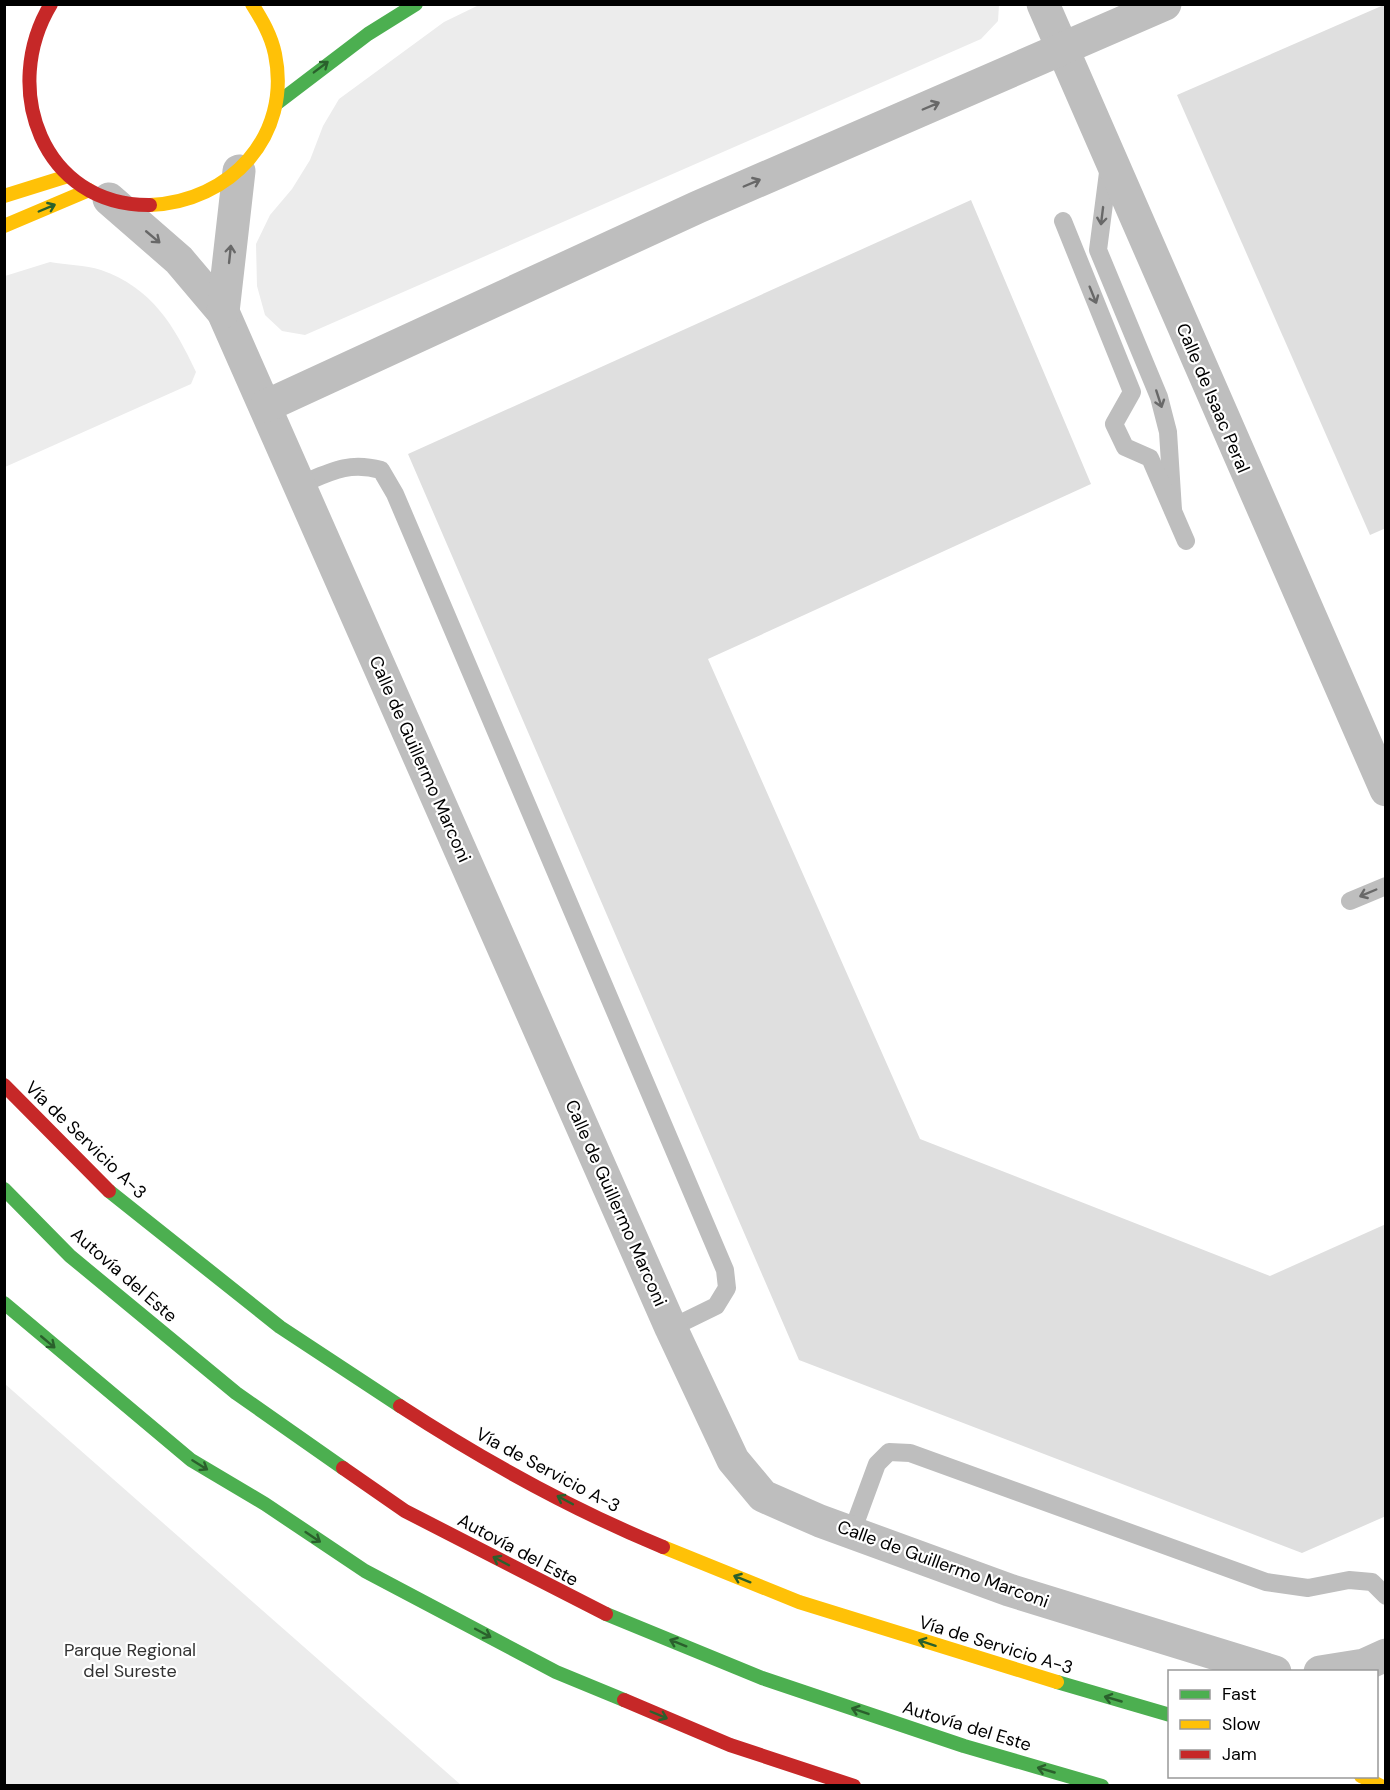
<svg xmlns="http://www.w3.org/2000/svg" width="1390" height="1790" font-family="'DM Sans',sans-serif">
  <rect width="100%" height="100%" fill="#fff"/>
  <g fill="#ececec">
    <polygon points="479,5 999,4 999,5 998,21 981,39 305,335 282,331 265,315 257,286 256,244 270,215 292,189 310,160 323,126 339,99 444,22"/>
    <path d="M50 262C66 265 85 265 101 270 152 288 174 325 196 372L191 384 5 467V276Z"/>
    <polygon points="4,1384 5,1384 461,1785 5,1785"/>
  </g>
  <g fill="#dfdfdf">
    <polygon points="1386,4 1386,528 1370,535 1177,95"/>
    <polygon points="971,200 1091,484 708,659 920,1139 1270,1276 1386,1224 1386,1516 1302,1553 799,1360 408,454"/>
  </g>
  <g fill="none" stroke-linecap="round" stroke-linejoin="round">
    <g stroke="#bebebe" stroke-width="18">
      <polyline points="1109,165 1098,250 1159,397 1168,432 1173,510"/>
      <polyline points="1063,221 1132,392 1114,424 1125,447 1150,458 1186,541"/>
      <path d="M299 485C330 472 348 461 381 470L395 494 725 1270 727 1288 716 1306 671 1328"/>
      <polyline points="1350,901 1386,886"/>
      <polyline points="852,1532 877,1464 889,1452 910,1453 1266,1582 1308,1588 1349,1580 1372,1582 1386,1596"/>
    </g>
    <g stroke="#bebebe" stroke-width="33">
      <polyline points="1043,4 1386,790"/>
      <polyline points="109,199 179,260 223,312 671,1328 733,1460 763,1496 820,1521 1009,1590 1275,1672"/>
      <polyline points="223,312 239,171"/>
      <polyline points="266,406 698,207 1165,4"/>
      <polyline points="1320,1672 1364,1665 1386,1655"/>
    </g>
    <g stroke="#4caf50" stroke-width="14">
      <polyline points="276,104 368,34 416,4"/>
      <polyline points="4,1189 70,1256 236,1393 343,1468"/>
      <polyline points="109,1191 280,1327 400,1406"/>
      <polyline points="4,1303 191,1460 265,1504 365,1571 556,1672 624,1700"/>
      <polyline points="606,1614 762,1678 964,1746 1102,1786"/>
      <polyline points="1057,1682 1170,1715"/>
    </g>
    <g stroke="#ffc107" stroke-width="14">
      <polyline points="4,196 68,176"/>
      <path d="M150 205C230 202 292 136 275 54 271 35 262 20 252 4"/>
      <polyline points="4,226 89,190"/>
      <polyline points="663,1547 799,1602 1057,1682"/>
      <polyline points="1361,1776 1381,1786"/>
    </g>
    <g stroke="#c62828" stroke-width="14">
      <path d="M51 4C0 88 42 206 150 205"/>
      <polyline points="4,1085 109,1191"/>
      <path d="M400 1406C483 1460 571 1509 663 1547"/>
      <polyline points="343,1468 405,1511 606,1614"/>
      <polyline points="624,1700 730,1745 854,1786"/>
    </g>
  </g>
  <defs><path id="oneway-shaft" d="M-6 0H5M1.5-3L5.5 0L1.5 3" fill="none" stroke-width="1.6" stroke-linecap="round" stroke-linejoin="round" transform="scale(1.5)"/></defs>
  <g stroke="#2a602c">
    <use href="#oneway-shaft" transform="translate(321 67) rotate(-37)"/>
    <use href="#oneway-shaft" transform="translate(47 208) rotate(-23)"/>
    <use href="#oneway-shaft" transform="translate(48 1342) rotate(40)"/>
    <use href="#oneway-shaft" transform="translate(200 1465) rotate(32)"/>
    <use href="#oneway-shaft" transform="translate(565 1500) rotate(-152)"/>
    <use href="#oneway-shaft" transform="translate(313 1537) rotate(34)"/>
    <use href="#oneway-shaft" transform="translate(501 1561) rotate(-152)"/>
    <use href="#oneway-shaft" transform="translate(742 1579) rotate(-158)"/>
    <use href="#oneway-shaft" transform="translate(483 1633) rotate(28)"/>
    <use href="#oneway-shaft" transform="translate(678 1643) rotate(-158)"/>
    <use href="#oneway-shaft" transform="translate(927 1643) rotate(-162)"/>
    <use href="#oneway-shaft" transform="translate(1113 1699) rotate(-164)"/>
    <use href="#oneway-shaft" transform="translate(860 1711) rotate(-161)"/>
    <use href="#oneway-shaft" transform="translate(659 1715) rotate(23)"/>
    <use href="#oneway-shaft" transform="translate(1046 1770) rotate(-164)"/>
  </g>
  <g stroke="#686868">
    <use href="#oneway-shaft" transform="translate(931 106) rotate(-23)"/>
    <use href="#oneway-shaft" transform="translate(752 183) rotate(-23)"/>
    <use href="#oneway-shaft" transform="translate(1102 216) rotate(97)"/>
    <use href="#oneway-shaft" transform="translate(153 237) rotate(40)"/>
    <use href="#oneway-shaft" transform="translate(230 254) rotate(-84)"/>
    <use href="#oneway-shaft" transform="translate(1093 295) rotate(68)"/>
    <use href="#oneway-shaft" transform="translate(1159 399) rotate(72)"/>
    <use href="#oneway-shaft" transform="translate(1368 893) rotate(157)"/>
  </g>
  <g text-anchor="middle" stroke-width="4.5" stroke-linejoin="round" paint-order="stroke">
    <g font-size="18" fill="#000" stroke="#fff">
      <text transform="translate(1213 398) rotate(67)" y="6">Calle de Isaac Peral</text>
      <text transform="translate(420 759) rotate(66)" y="6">Calle de Guillermo Marconi</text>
      <text transform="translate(86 1140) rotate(44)" y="6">Vía de Servicio A-3</text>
      <text transform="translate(616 1203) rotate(66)" y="6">Calle de Guillermo Marconi</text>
      <text transform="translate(124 1275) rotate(41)" y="6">Autovía del Este</text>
      <text transform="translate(548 1470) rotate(28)" y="6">Vía de Servicio A-3</text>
      <text transform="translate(518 1550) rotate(28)" y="6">Autovía del Este</text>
      <text transform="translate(943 1564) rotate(20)" y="6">Calle de Guillermo Marconi</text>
      <text transform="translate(996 1645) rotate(17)" y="6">Vía de Servicio A-3</text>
      <text transform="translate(967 1726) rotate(17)" y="6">Autovía del Este</text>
    </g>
    <g font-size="18" fill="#333" stroke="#fff">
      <text x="130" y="1656">Parque Regional<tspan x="130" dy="21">del Sureste</tspan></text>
    </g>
  </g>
  <rect width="1390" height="1790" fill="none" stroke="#000000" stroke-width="12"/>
  <rect x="1168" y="1670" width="210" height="108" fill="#ffffff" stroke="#999999" stroke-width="1.5"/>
  <rect x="1180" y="1690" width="30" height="9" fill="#4caf50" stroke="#999999" stroke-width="1.5"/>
  <text x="1222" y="1700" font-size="18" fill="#000000">Fast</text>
  <rect x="1180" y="1720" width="30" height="9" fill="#ffc107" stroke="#999999" stroke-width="1.5"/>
  <text x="1222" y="1730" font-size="18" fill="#000000">Slow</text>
  <rect x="1180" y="1750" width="30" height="9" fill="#c62828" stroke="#999999" stroke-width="1.5"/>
  <text x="1222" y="1760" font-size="18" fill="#000000">Jam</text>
</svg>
